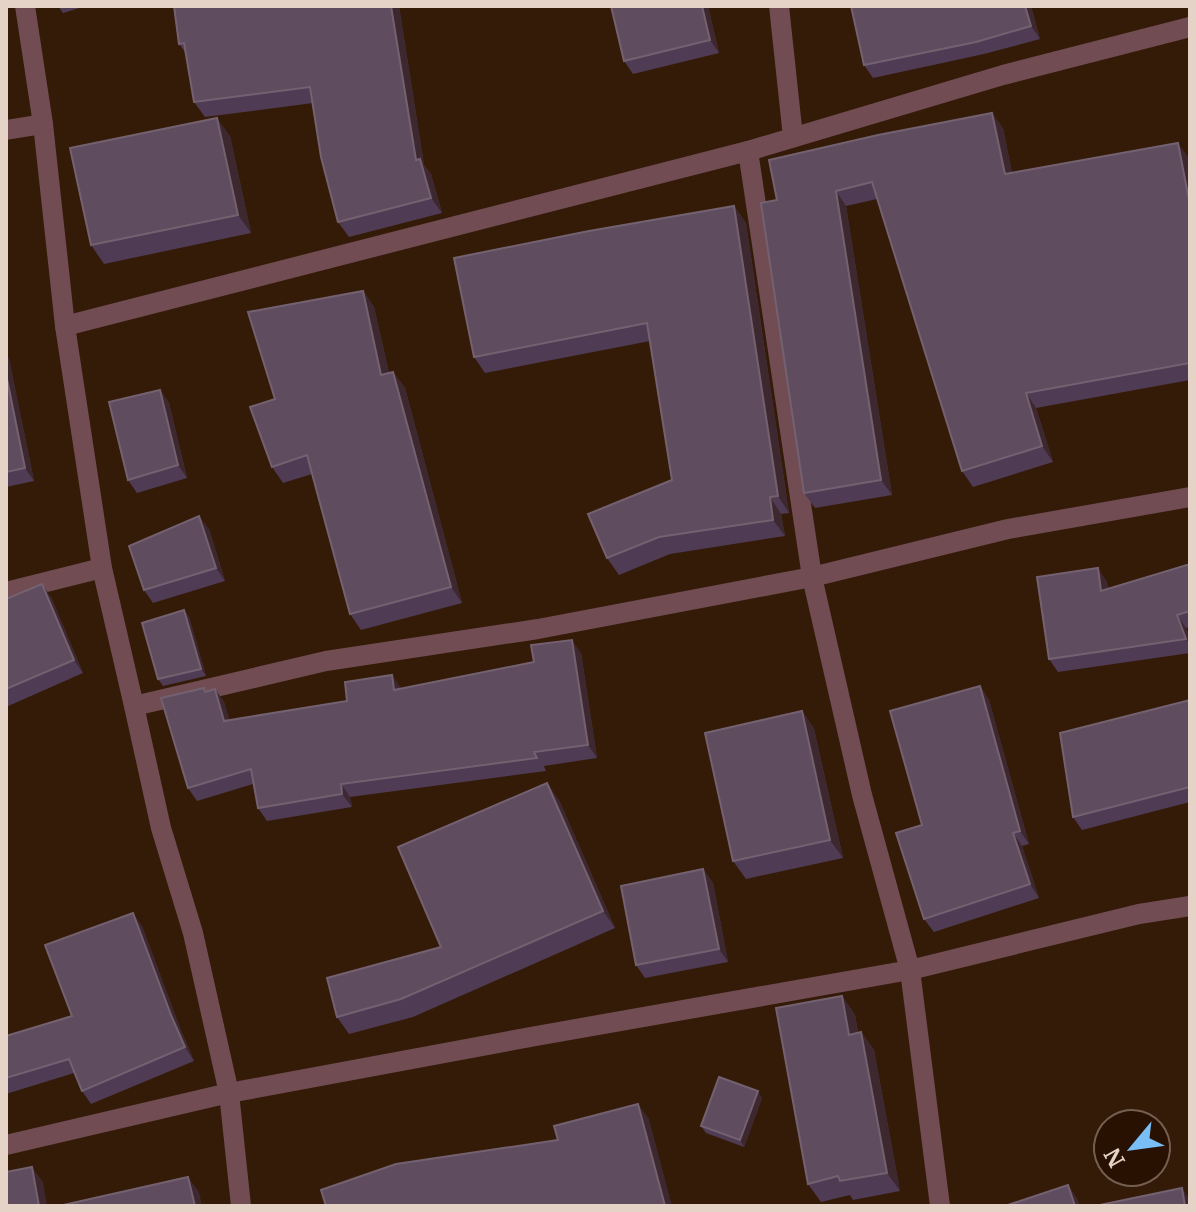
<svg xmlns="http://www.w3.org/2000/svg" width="1196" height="1212" font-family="Merriweather,serif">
  <rect width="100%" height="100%" fill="#341b08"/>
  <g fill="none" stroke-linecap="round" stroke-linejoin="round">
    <g stroke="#714c53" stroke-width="20">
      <polyline points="25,6 43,124 65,326 102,568 134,706 161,828 193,933 229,1093 241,1206"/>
      <polyline points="779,6 793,137"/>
      <polyline points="6,130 43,124"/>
      <polyline points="748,151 812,577 862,795 910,970 940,1206"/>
      <polyline points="65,326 748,151 1003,75 1190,27"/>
      <polyline points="6,592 102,568"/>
      <polyline points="134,706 326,661 538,629 812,577 1008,529 1190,497"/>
      <polyline points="6,1145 229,1093 536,1036 910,970 1139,914 1190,906"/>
    </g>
  </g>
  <g fill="#4f3b53">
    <polygon points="58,6 86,6 63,13"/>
    <polygon points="399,6 424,165 431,174 442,213 349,237 338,222 313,103 205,117 194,102 186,53 179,44"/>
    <polygon points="611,6 708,6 719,53 633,74 624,61"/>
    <polygon points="851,6 1031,6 1040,39 984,54 873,78 864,65"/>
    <polygon points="1003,128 1012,173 1189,158 1190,380 1036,408 1053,462 973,487 962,471 877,199 846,206 892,495 815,508 804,493 777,200"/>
    <polygon points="230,136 251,233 104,264 91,245"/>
    <polygon points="734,206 746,223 789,513 781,514 785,536 670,554 619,575 607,558 672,480 650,341 485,373 474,357"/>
    <polygon points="363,291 374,307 389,373 393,372 405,388 462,603 361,630 350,614 312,474 283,483 272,467 275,399"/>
    <polygon points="6,354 9,359 34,481 6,487"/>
    <polygon points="160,390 169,403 187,478 137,493 128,480"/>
    <polygon points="209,529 225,581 153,603 144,590"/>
    <polygon points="1190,564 1190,627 1186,628 1190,638 1190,653 1058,672 1049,659 1107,582 1108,588"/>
    <polygon points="51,597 83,673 6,707 6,599"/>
    <polygon points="184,610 189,617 206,676 163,686 158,679"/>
    <polygon points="581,653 597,758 544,766 546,771 350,797 352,807 267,821 258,808 253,784 197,801 188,788 204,688 207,692 215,689 224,702 229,720 347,701 402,689"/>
    <polygon points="980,686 989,700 1029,844 1022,846 1039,898 934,932 924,919 922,825"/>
    <polygon points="1190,700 1190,802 1082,830 1073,817"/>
    <polygon points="802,711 814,729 843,858 746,879 733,861"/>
    <polygon points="559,800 615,928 413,1017 349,1034 337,1017 441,947"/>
    <polygon points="703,869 713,883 728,962 645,978 636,965"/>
    <polygon points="142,926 180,1028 194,1061 91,1104 82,1091 74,1073 6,1094 6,1036 72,1016"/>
    <polygon points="842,996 855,1015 858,1032 861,1032 874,1050 900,1191 853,1200 850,1195 821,1202 808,1184"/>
    <polygon points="762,1098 744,1147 706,1133 701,1126"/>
  </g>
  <g fill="#3e2830">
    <polygon points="391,6 399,6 424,165 431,174 442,213 431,198 416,160"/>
    <polygon points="702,6 708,6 719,53 710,40"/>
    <polygon points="1025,6 1031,6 1040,39 1031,26"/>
    <polygon points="992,113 1003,128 1015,189 1005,174"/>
    <polygon points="217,118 230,136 251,233 238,215"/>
    <polygon points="1178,143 1189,158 1190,205"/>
    <polygon points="836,191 846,206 892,495 881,480"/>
    <polygon points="734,206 746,223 789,513 778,496"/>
    <polygon points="363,291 374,307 393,391 381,375"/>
    <polygon points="6,354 9,359 34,481 25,468 6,374"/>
    <polygon points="393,372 405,388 462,603 451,587"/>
    <polygon points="160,390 169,403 187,478 178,465"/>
    <polygon points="1026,393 1036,408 1053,462 1042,446"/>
    <polygon points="770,497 781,514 785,536 773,520"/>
    <polygon points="199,516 209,529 225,581 216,568"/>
    <polygon points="1098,568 1107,582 1110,604 1101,591"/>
    <polygon points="42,584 51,597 83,673 74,660"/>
    <polygon points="184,610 189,617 206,676 201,669"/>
    <polygon points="1177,615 1186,628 1190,638 1190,645 1186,639"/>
    <polygon points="572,640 581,653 597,758 588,745"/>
    <polygon points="392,675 401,688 394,690"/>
    <polygon points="980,686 989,700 1029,844 1020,831"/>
    <polygon points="215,689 224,702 234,734 224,721"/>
    <polygon points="802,711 814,729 843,858 830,840"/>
    <polygon points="547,783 559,800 615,928 603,911"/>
    <polygon points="341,784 350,797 352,807 342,794"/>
    <polygon points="1013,833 1022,846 1039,898 1030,884"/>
    <polygon points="703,869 713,883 728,962 719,949"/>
    <polygon points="133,913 142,926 180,1028 194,1061 185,1047 171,1015"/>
    <polygon points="842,996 855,1015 862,1053 849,1035"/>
    <polygon points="861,1032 874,1050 900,1191 887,1173"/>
    <polygon points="758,1091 762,1098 744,1147 740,1140"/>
    <polygon points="638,1104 649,1119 672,1206 665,1206"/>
    <polygon points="32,1167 43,1182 47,1206 39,1206"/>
    <polygon points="188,1177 199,1192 202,1206 195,1206"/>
    <polygon points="1068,1185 1077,1198 1080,1206 1075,1206"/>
    <polygon points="1182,1188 1190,1200 1190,1206 1185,1206"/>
  </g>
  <g fill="#5f4c5f" stroke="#746170" stroke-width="2">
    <polygon points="174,6 391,6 416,160 420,159 431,198 338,222 321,157 310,87 194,102 184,43 179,44"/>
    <polygon points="611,6 702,6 710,40 624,61"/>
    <polygon points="851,6 945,6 945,7 950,6 1025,6 1031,26 976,42 864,65"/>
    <polygon points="992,113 1005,174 1178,143 1190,205 1190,363 1026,393 1042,446 962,471 872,182 836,191 881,480 804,493 761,203 777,200 769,160 878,135"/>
    <polygon points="217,118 238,215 91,245 70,148"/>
    <polygon points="734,206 778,496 770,497 773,520 659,537 607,558 588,514 672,480 647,323 474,357 454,258 589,231"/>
    <polygon points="363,291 381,375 393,372 451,587 350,614 307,455 272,467 250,407 275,399 248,312"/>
    <polygon points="6,374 25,468 6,472"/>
    <polygon points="160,390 178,465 128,480 109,402"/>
    <polygon points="199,516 216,568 144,590 129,546"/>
    <polygon points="1190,564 1190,611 1177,615 1186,639 1049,659 1037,577 1098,568 1101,591"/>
    <polygon points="42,584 74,660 6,689 6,599"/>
    <polygon points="184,610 201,669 158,679 142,623"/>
    <polygon points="572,640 588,745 534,752 537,758 341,784 342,794 258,808 251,769 188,788 161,698 204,688 205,692 215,689 224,721 347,701 345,682 392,675 394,690 534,662 531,645"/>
    <polygon points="980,686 1020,831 1013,833 1030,884 924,919 896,833 922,825 890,711"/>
    <polygon points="1190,700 1190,787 1073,817 1060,733"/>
    <polygon points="802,711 830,840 733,861 705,733"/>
    <polygon points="547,783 603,911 401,999 337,1017 327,978 441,947 398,847"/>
    <polygon points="703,869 719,949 636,965 621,886"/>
    <polygon points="133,913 171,1015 185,1047 82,1091 69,1059 6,1078 6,1036 72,1016 45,945"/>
    <polygon points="842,996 849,1035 861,1032 887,1173 840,1181 838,1176 808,1184 776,1008"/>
    <polygon points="719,1077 758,1091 740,1140 701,1126"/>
    <polygon points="638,1104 665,1206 326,1206 321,1190 396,1164 558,1140 554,1126"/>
    <polygon points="32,1167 39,1206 6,1206 6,1172"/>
    <polygon points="188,1177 195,1206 59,1206"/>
    <polygon points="1068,1185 1075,1206 1005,1206"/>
    <polygon points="1182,1188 1185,1206 1095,1206"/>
  </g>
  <rect width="1196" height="1212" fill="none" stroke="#e5d3c8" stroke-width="16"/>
  <g transform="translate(1132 1148) rotate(241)"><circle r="38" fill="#291101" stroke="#745f51" stroke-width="2"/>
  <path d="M0-6L14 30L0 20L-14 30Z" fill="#7abef8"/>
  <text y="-12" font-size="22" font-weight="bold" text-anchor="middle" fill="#e5d3c8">N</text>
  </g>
</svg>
